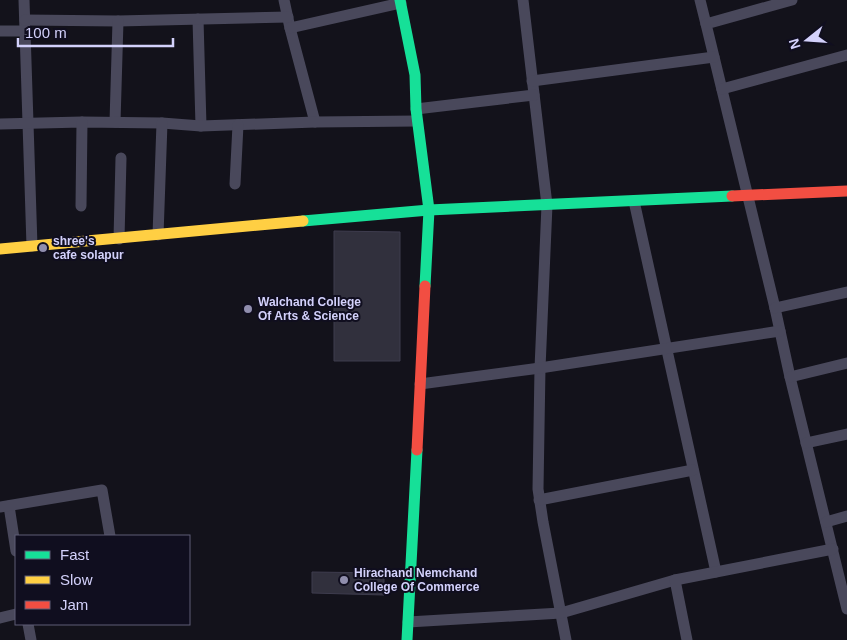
<svg xmlns="http://www.w3.org/2000/svg" width="847" height="640" font-family="Arial,sans-serif">
  <rect width="100%" height="100%" fill="#13121b"/>
  <g fill="#31303d" stroke="#3e3c4e">
    <polygon points="334,231 400,232 400,361 334,361"/>
    <polygon points="312,572 384,573 384,595 312,593"/>
  </g>
  <g fill="none" stroke-linecap="round" stroke-linejoin="round">
    <g stroke="#49485b" stroke-width="11">
      <polyline points="24,0 32,246"/>
      <polyline points="284,0 290,28 315,122"/>
      <polyline points="523,0 547,205 540,368 538,489 543,522 566,640"/>
      <polyline points="700,0 706,24"/>
      <polyline points="792,0 706,24 775,308 790,377 847,609"/>
      <polyline points="198,19 201,126"/>
      <polyline points="25,20 118,21 288,17"/>
      <polyline points="290,28 401,3"/>
      <polyline points="0,31 25,31"/>
      <polyline points="532,81 714,57"/>
      <polyline points="722,89 847,55"/>
      <polyline points="416,109 534,95"/>
      <polyline points="115,122 118,21"/>
      <polyline points="0,124 82,122 162,123 201,126 315,122 417,121"/>
      <polyline points="235,184 238,125"/>
      <polyline points="634,201 716,572"/>
      <polyline points="81,206 82,122"/>
      <polyline points="158,235 162,123"/>
      <polyline points="119,239 121,158"/>
      <polyline points="775,308 847,292"/>
      <polyline points="790,377 847,363"/>
      <polyline points="420,384 540,368 780,331"/>
      <polyline points="806,443 847,434"/>
      <polyline points="539,500 693,470"/>
      <polyline points="9,506 16,551"/>
      <polyline points="0,507 102,490 110,536"/>
      <polyline points="826,522 847,516"/>
      <polyline points="0,618 16,614"/>
      <polyline points="408,622 561,613 675,580"/>
      <polyline points="28,624 31,640"/>
      <polyline points="687,640 675,580 833,549"/>
    </g>
    <g stroke="#16e098" stroke-width="11">
      <polyline points="400,0 415,75 416,109 429,210 425,286"/>
      <polyline points="303,221 429,210 732,196"/>
      <polyline points="407,640 417,450"/>
    </g>
    <polyline stroke="#ffcf43" stroke-width="11" points="0,249 303,221"/>
    <g stroke="#f24e42" stroke-width="11">
      <polyline points="732,196 847,191"/>
      <polyline points="417,450 425,286"/>
    </g>
  </g>
  <g fill="#908ead" stroke="#100e1f" stroke-width="2">
    <circle cx="43" cy="248" r="5"/>
    <circle cx="248" cy="309" r="5"/>
    <circle cx="344" cy="580" r="5"/>
  </g>
  <g text-anchor="middle" stroke-width="4" stroke-linejoin="round" paint-order="stroke">
    <g font-size="12" font-weight="bold" fill="#d3d1fb" stroke="#100e1f" text-anchor="start">
      <text x="53" y="245">shree's<tspan x="53" dy="14">cafe solapur</tspan></text>
      <text x="258" y="306">Walchand College<tspan x="258" dy="14">Of Arts &amp; Science</tspan></text>
      <text x="354" y="577">Hirachand Nemchand<tspan x="354" dy="14">College Of Commerce</tspan></text>
    </g>
  </g>
  <rect x="15" y="535" width="175" height="90" fill="#100e1f" stroke="#5e5c77"/>
  <rect x="25" y="551" width="25" height="8" fill="#16e098" stroke="#5e5c77"/>
  <text x="60" y="560" font-size="15" fill="#d3d1fb">Fast</text>
  <rect x="25" y="576" width="25" height="8" fill="#ffcf43" stroke="#5e5c77"/>
  <text x="60" y="585" font-size="15" fill="#d3d1fb">Slow</text>
  <rect x="25" y="601" width="25" height="8" fill="#f24e42" stroke="#5e5c77"/>
  <text x="60" y="610" font-size="15" fill="#d3d1fb">Jam</text>
  <g transform="translate(807 40) rotate(253)" stroke="#100e1f" stroke-width="4" paint-order="stroke">
  <path d="M0-4L9 19L0 12L-9 19Z" fill="#d3d1fb"/>
  <text y="-8" font-size="14" font-weight="bold" text-anchor="middle" fill="#d3d1fb">N</text>
  </g>
  <path d="M18 38v8h155v-8" fill="none" stroke="#d3d1fb" stroke-width="2.5"/>
  <text x="25" y="38" font-size="15" fill="#d3d1fb" stroke="#100e1f" stroke-width="4" paint-order="stroke">100 m</text>
</svg>
